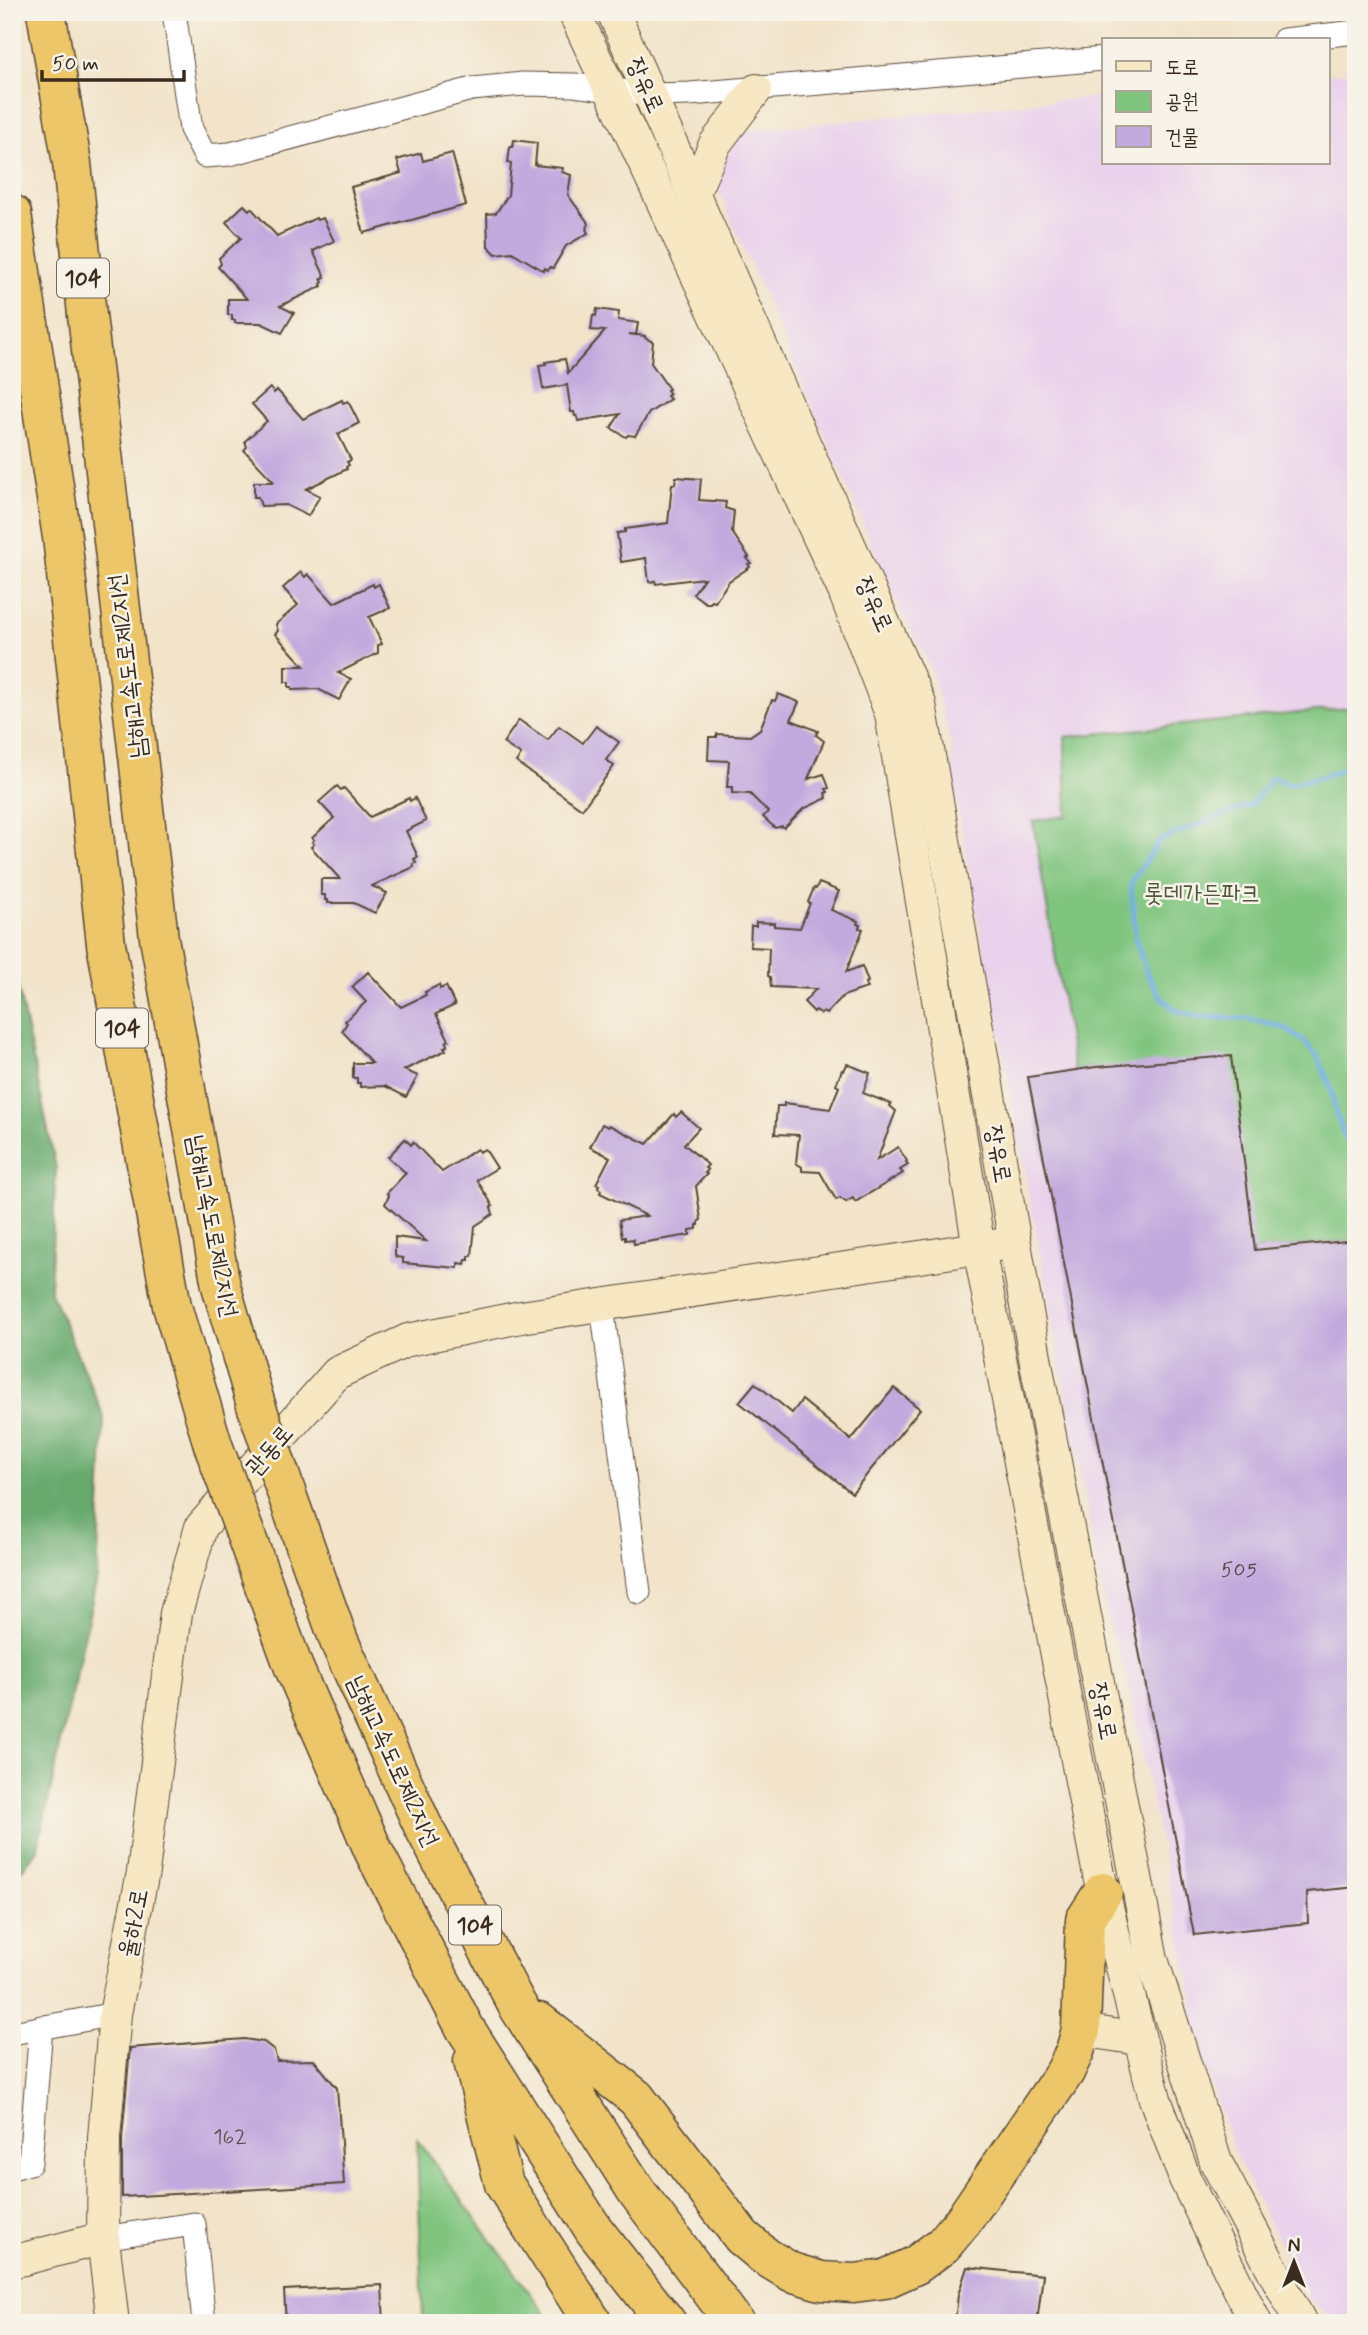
<svg xmlns="http://www.w3.org/2000/svg" width="1368" height="2335" font-family="Mynerve,'Poor Story',sans-serif">
  <rect width="100%" height="100%" fill="#f7f3e8"/>
  <filter id="ink" filterUnits="userSpaceOnUse"><feTurbulence type="fractalNoise" baseFrequency=".0143" numOctaves="2"/><feDisplacementMap in="SourceGraphic" scale="14" xChannelSelector="R" yChannelSelector="G"/><feConvolveMatrix kernelMatrix="1 2 1 2 8 2 1 2 1" color-interpolation-filters="sRGB"/></filter>
  <filter id="wash" filterUnits="userSpaceOnUse"><feTurbulence type="fractalNoise" baseFrequency=".00686" numOctaves="4" result="noise"/><feDisplacementMap in="SourceGraphic" scale="28" xChannelSelector="R" yChannelSelector="G"/><feGaussianBlur stdDeviation="1.57" result="paint"/><feColorMatrix in="noise" values="0 0 0 0 0 0 0 0 0 0 0 0 0 0 0 0 0 1.4 0 .05"/><feComposite in="paint" operator="in"/></filter>
  <g filter="url(#wash)">
    <rect width="100%" height="100%" fill="#f2e3c9"/>
    <polygon fill="#ead1ec" points="1356,71 1356,2323 1347,2323 1327,2315 1308,2298 1237,2160 1192,2029 1193,2000 1126,1674 1108,1623 953,783 951,743 930,666 900,609 713,177 743,131 1104,96 1104,163 1328,163 1328,74"/>
    <g fill="#80c57f" stroke="#5e784e" stroke-width="2">
      <polygon points="1356,707 1356,1240 1255,1250 1096,1067 1074,1070 1033,821 1067,816 1065,737"/>
      <polygon points="417,2139 552,2323 423,2323"/>
    </g>
    <polygon fill="#68aa6e" stroke="#526a46" stroke-width="2" points="12,959 56,1168 50,1290 104,1417 97,1578 37,1852 12,1880"/>
    <g fill="none" stroke-linecap="round" stroke-linejoin="round">
      <polyline stroke="#70ade2" stroke-width="5" points="1356,765 1321,777 1289,784 1273,777 1252,804 1160,840 1131,883 1136,941 1147,973 1160,996 1176,1011 1198,1017 1250,1019 1282,1027 1304,1041 1317,1056 1330,1085 1336,1114 1345,1138 1356,1150"/>
    </g>
    <g id="blocks">
      <g fill="#c2a9de">
        <polygon points="514,140 537,143 535,165 563,168 562,172 571,175 568,195 589,224 586,229 588,233 566,246 553,268 550,267 548,270 545,268 544,271 512,252 496,254 488,246 487,214 496,213 508,195 511,164 508,163 510,147 513,147"/>
        <polygon points="421,153 423,161 452,153 466,205 364,233 351,187 401,173 397,160"/>
        <polygon points="244,205 249,210 251,208 277,236 316,218 317,220 323,218 334,241 313,251 325,277 321,279 323,282 321,284 322,286 280,306 294,313 282,333 261,323 235,323 235,320 232,320 232,315 228,315 228,299 247,299 218,267 221,264 219,258 241,238 226,222"/>
        <polygon points="597,309 619,312 618,320 638,323 636,335 629,334 645,336 645,338 653,342 651,363 669,389 667,390 670,394 667,396 670,399 649,413 635,436 628,435 626,437 611,428 620,414 578,421 577,416 575,416 574,412 571,412 567,385 543,389 539,365 546,364 545,362 565,359 568,373 605,331 591,330 593,315 596,316"/>
        <polygon points="270,388 274,393 277,390 303,419 342,400 343,403 348,401 359,423 338,434 351,460 347,462 349,465 346,467 347,469 306,489 320,496 308,516 286,505 261,506 258,497 254,497 254,482 274,482 244,450 247,447 245,441 267,421 252,404"/>
        <polygon points="676,477 701,479 699,500 726,502 725,508 734,511 732,532 749,557 747,558 751,563 748,564 750,567 729,581 715,602 712,601 710,603 706,603 693,594 704,578 656,584 655,581 649,582 646,558 621,562 617,533 625,532 625,529 668,523 672,484 675,484"/>
        <polygon points="301,572 305,577 308,574 334,603 373,584 374,587 379,584 390,608 369,617 382,644 378,645 378,653 338,673 351,679 339,700 318,689 292,690 292,687 289,687 289,682 285,682 285,666 304,666 275,634 278,631 276,624 298,605 283,588"/>
        <polygon points="778,694 799,702 791,720 818,731 816,735 824,741 808,779 824,774 829,788 826,789 828,792 825,793 827,798 803,809 784,828 782,826 775,828 763,817 768,812 750,794 732,793 732,787 727,787 729,761 708,760 709,737 717,737 717,734 750,736 760,729 772,700 775,701"/>
        <polygon points="519,720 548,740 559,726 583,743 596,726 619,742 606,760 614,766 582,809 516,762 521,755 503,743"/>
        <polygon points="337,786 341,790 344,788 370,817 409,798 410,801 415,798 426,821 406,831 418,857 414,859 416,863 413,864 414,867 372,886 387,893 375,913 354,903 328,903 328,900 325,900 325,895 321,895 321,879 340,879 311,847 314,844 312,842 314,840 312,838 334,818 319,802"/>
        <polygon points="819,883 839,891 831,910 858,921 857,924 860,925 859,928 863,929 846,972 862,966 868,982 865,983 867,988 843,996 826,1014 823,1012 821,1014 816,1010 814,1012 804,1002 816,989 771,987 770,977 768,976 769,948 750,947 751,926 756,926 756,922 774,923 774,926 800,928 810,903 808,902 814,888 816,889"/>
        <polygon points="368,972 401,1007 426,995 425,992 439,985 440,989 446,986 455,1005 436,1014 449,1040 446,1042 447,1046 444,1047 446,1050 404,1070 418,1076 406,1097 385,1086 360,1087 360,1083 357,1083 357,1078 353,1078 353,1063 372,1063 342,1031 347,1023 345,1021 366,1002 352,987"/>
        <polygon points="1231,1056 1255,1250 1356,1240 1356,1887 1307,1892 1308,1923 1194,1935 1028,1077 1096,1067"/>
        <polygon points="847,1064 870,1073 863,1093 891,1104 890,1106 896,1111 877,1160 898,1147 907,1161 906,1162 908,1165 900,1170 903,1173 855,1202 853,1198 846,1202 840,1198 836,1200 820,1172 802,1171 802,1167 796,1163 799,1135 775,1134 777,1106 784,1106 784,1103 830,1109 839,1087 836,1085 842,1070 844,1071"/>
        <polygon points="681,1112 699,1128 684,1144 708,1165 705,1168 708,1170 705,1173 707,1174 696,1186 701,1220 699,1221 699,1225 697,1225 697,1229 690,1230 690,1235 634,1244 633,1239 625,1240 625,1237 622,1237 619,1220 647,1216 600,1193 601,1190 598,1188 599,1185 596,1184 610,1157 590,1147 602,1124 608,1127 609,1125 647,1144 674,1114 676,1117"/>
        <polygon points="405,1139 411,1145 413,1142 442,1172 477,1149 479,1152 485,1149 497,1168 477,1180 493,1206 491,1207 493,1214 475,1226 472,1256 469,1256 469,1260 466,1260 465,1264 458,1263 458,1268 403,1263 403,1258 396,1257 395,1254 395,1237 426,1241 385,1204 389,1196 387,1193 406,1173 388,1157"/>
        <polygon points="755,1383 792,1413 802,1400 851,1440 894,1388 920,1409 852,1493 739,1402"/>
        <polygon points="244,2039 264,2042 274,2050 277,2061 314,2060 337,2088 344,2184 122,2197 122,2138 130,2048"/>
        <polygon points="967,2267 1043,2275 1037,2323 955,2323 958,2295"/>
        <polygon points="382,2285 384,2323 286,2323 284,2290"/>
      </g>
    </g>
  </g>
  <g filter="url(#ink)">
    <use href="#blocks" fill-opacity="0" stroke="#564638" stroke-width="2"/>
    <g fill="none" stroke-linecap="round" stroke-linejoin="round">
      <defs>
        <g id="street">
          <polyline points="174,12 191,129 205,156 230,154 472,89 523,84 574,85 651,95 690,94 1104,59"/>
          <polyline points="1284,40 1356,32"/>
          <polyline points="602,1306 639,1592"/>
          <polyline points="12,2033 115,2014"/>
          <polyline points="12,2168 30,2163 41,2027"/>
          <polyline points="103,2238 194,2224 204,2323"/>
        </g>
        <g id="secondary">
          <polyline points="574,12 844,591 891,714 979,1248 1099,1875 1155,2099 1185,2179 1256,2323"/>
          <polyline points="613,12 920,704 1038,1374 1152,1959 1216,2162 1301,2323"/>
          <polyline points="694,192 715,144 756,90"/>
          <polyline points="1081,2030 1139,2039"/>
          <polyline points="12,2262 103,2238"/>
          <polyline points="113,2323 103,2238 104,2137 115,2014 143,1872 176,1613 201,1527 337,1373 408,1340 521,1317 999,1245"/>
        </g>
        <g id="highway">
          <polyline points="46,12 72,163 87,315 159,938 221,1286 256,1405"/>
          <polyline points="12,214 62,537 106,944 172,1306 213,1445"/>
          <polyline points="285,1489 339,1641 422,1824 517,2005 637,2192 735,2323"/>
          <polyline points="244,1530 294,1668 374,1852 465,2028 594,2230 667,2323"/>
          <polyline points="539,2022 636,2098 742,2237 766,2257 791,2272 821,2281 854,2283 885,2279 916,2265 943,2245 963,2221 1065,2072 1075,2051 1081,2030 1085,1920 1103,1892"/>
          <polyline points="473,2061 504,2184 593,2323"/>
        </g>
      </defs>
      <use href="#street" stroke="#564638" stroke-width="25"/>
      <use href="#secondary" stroke="#564638" stroke-width="34"/>
      <use href="#highway" stroke="#564638" stroke-width="41"/>
      <use href="#street" stroke="#fff" stroke-width="23"/>
      <use href="#secondary" stroke="#f7e8c3" stroke-width="32"/>
      <use href="#highway" stroke="#ecc669" stroke-width="38"/>
      <defs>
        <g id="highway-bridge">
          <polyline points="256,1405 285,1489"/>
          <polyline points="213,1445 244,1530"/>
        </g>
      </defs>
      <use href="#highway-bridge" stroke="#564638" stroke-width="41" stroke-linecap="butt"/>
      <use href="#highway-bridge" stroke="#ecc669" stroke-width="38"/>
    </g>
  </g>
  <g text-anchor="middle" stroke-width="5" stroke-linejoin="round" paint-order="stroke">
    <g font-size="21" fill="#5d4a4e">
      <text x="1239" y="1576">505</text>
      <text x="230" y="2143">162</text>
    </g>
    <g fill="#f7f3e8" stroke="#73665b" stroke-width="2">
      <rect x="57" y="258.5" width="52" height="39" rx="5"/>
      <rect x="96" y="1008.5" width="52" height="39" rx="5"/>
      <rect x="449" y="1905.5" width="52" height="39" rx="5"/>
    </g>
    <g font-size="23" font-weight="bold" fill="#3b2a1e">
      <text x="83" y="286">104</text>
      <text x="122" y="1036">104</text>
      <text x="475" y="1933">104</text>
    </g>
    <g font-size="24" fill="#3b2a1e" stroke="#f7f3e8">
      <text transform="translate(646 85) rotate(66)" y="8">장유로</text>
      <text transform="translate(875 604) rotate(66)" y="8">장유로</text>
      <text transform="translate(127 666) rotate(-97)" y="8">남해고속도로제2지선</text>
      <text transform="translate(999 1154) rotate(80)" y="8">장유로</text>
      <text transform="translate(213 1226) rotate(79)" y="8">남해고속도로제2지선</text>
      <text transform="translate(269 1450) rotate(-49)" y="8">관동로</text>
      <text transform="translate(1104 1711) rotate(79)" y="8">장유로</text>
      <text transform="translate(394 1761) rotate(65)" y="8">남해고속도로제2지선</text>
      <text transform="translate(133 1923) rotate(-79)" y="8">율하2로</text>
    </g>
    <g font-size="24" fill="#50583b" stroke="#f7f3e8">
      <text x="1202" y="901">롯데가든파크</text>
    </g>
  </g>
  <rect width="1368" height="2335" fill="none" stroke="#f7f3e8" stroke-width="42"/>
  <rect x="1102" y="38" width="228" height="126" fill="#f7f3e8" stroke="#aca397" stroke-width="2"/>
  <rect x="1116" y="61" width="35" height="10" fill="#f7e8c3" stroke="#aca397" stroke-width="2"/>
  <text x="1165" y="74" font-size="21" fill="#3b2a1e">도로</text>
  <rect x="1116" y="91" width="35" height="21" fill="#80c57f" stroke="#aca397" stroke-width="2"/>
  <text x="1165" y="108" font-size="21" fill="#3b2a1e">공원</text>
  <rect x="1116" y="126" width="35" height="21" fill="#c2a9de" stroke="#aca397" stroke-width="2"/>
  <text x="1165" y="144" font-size="21" fill="#3b2a1e">건물</text>
  <g transform="translate(1294 2262)" stroke="#f7f3e8" stroke-width="5" paint-order="stroke">
  <path d="M0-5L12 26L0 18L-12 26Z" fill="#3b2a1e"/>
  <text y="-10" font-size="19" font-weight="bold" text-anchor="middle" fill="#3b2a1e">N</text>
  </g>
  <path d="M42 70v10h142v-10" fill="none" stroke="#3b2a1e" stroke-width="3.5"/>
  <text x="52" y="70" font-size="21" fill="#3b2a1e" stroke="#f7f3e8" stroke-width="5" paint-order="stroke">50 m</text>
</svg>
